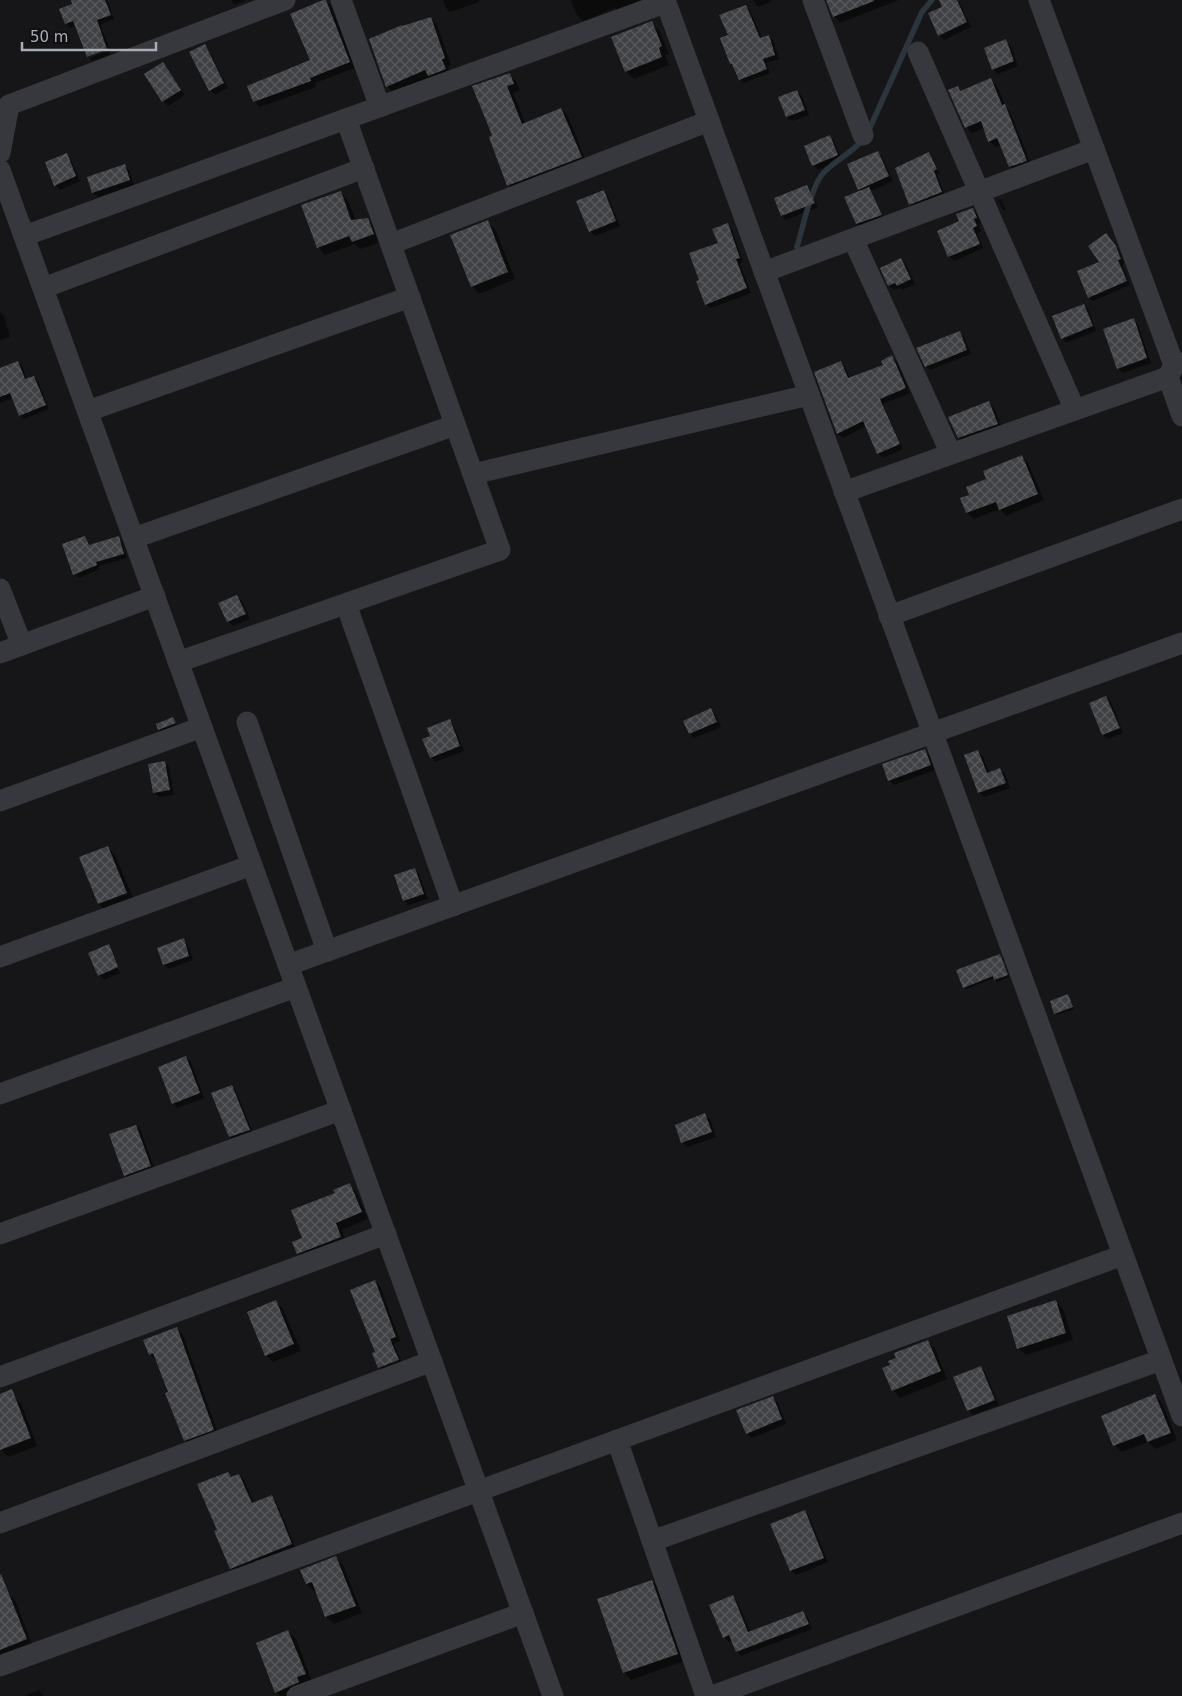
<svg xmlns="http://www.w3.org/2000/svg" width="1182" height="1696" font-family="'DejaVu Sans',sans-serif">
  <defs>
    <pattern id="building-cross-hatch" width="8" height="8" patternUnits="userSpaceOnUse" patternTransform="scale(1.25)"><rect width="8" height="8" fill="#404145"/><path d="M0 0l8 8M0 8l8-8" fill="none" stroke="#595a5e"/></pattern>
  </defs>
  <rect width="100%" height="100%" fill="#161618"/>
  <g fill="#0007">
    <polygon points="72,0 107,0 114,19 100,25 109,47 89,55 89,57 76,26 70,28 66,23 74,5"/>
    <polygon points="231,0 244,0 245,1 234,5"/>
    <polygon points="325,0 331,6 355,68 315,83 316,87 260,107 254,101 311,60"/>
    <polygon points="443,0 479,0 479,2 450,12 446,8"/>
    <polygon points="571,0 642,0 617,10 615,8 583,21 576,14"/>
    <polygon points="753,0 770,0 771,2 758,7"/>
    <polygon points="827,0 899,0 840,23 834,17"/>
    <polygon points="951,0 957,0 960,3 971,27 944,40 939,35 944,8"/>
    <polygon points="746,6 750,10 762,39 769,36 773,40 779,59 766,63 770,73 744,83 740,79 735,68 731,63 729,36"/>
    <polygon points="431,18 437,25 451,65 448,66 451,76 435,82 430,77 393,92 387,86"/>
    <polygon points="652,23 659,30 669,54 665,55 669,65 634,79 626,71"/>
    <polygon points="1005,41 1010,45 1018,66 998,74 993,69"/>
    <polygon points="205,46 209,51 228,88 215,95 210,90"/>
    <polygon points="110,50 111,54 93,61 89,58"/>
    <polygon points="163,63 185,95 168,106 163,101"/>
    <polygon points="509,74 516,81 520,90 513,93 526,124 561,109 568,116 587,164 514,192 508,185 494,136"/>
    <polygon points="991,79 997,86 1006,107 1010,112 1032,167 1016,173 1010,167 1002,145 996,147 989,141 985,128 972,133 966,127 958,88 961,91"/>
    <polygon points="797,91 802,96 809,115 792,121 787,117 780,97"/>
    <polygon points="830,136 834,141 842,160 818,170 813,165 806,147"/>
    <polygon points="878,152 882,157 893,181 871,191 883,217 859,226 857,224 861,191 859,189"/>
    <polygon points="929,154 933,158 939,173 937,174 945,196 913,208 910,204"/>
    <polygon points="67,155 71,160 80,181 60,190 55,185"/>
    <polygon points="124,165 129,170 134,185 98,197 93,193 88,178"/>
    <polygon points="807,186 811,191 818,207 786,220 782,216 775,199"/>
    <polygon points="604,191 608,196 620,226 595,236 590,231"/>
    <polygon points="340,192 348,200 356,221 368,220 375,227 381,242 360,249 355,244 325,255 318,247"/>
    <polygon points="1000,199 1006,209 1003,210 998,200"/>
    <polygon points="972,209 977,214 981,223 978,224 981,231 977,233 983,248 954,261 949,257 961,221"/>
    <polygon points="487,222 495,229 515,279 479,294 472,286"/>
    <polygon points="728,225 732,229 743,262 740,264 751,293 711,308 706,304"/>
    <polygon points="1110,238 1120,252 1124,263 1122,265 1130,285 1093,301 1089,297"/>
    <polygon points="901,259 906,264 915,284 902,290 900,288 894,290 889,286 882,269"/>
    <polygon points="1084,305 1089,310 1096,331 1066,343 1062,338"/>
    <polygon points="0,312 4,316 10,337 0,340"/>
    <polygon points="1133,320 1138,324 1151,363 1123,373 1118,368"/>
    <polygon points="960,332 964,337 971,354 930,370 926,366"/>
    <polygon points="892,357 897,362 910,393 883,404 903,449 883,458 878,453 866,426 843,438 838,434 816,372 841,362 845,367 850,379 885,366"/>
    <polygon points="18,362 22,366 27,380 34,377 38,381 49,409 24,419 20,415 13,398 0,403 0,369"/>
    <polygon points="989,403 994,408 1002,428 963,442 959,438"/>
    <polygon points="1022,456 1028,463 1044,500 1006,516 1000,509 974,519 967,513 962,499 970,496 988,480"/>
    <polygon points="85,537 91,546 118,538 122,542 127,558 99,566 100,569 79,578 75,574"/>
    <polygon points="237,596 242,601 250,619 233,626 228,621"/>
    <polygon points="1106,697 1111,702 1123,733 1108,739 1103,735 1090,704"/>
    <polygon points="711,710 716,715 721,727 694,738 690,734"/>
    <polygon points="173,719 177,725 161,731 159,729"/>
    <polygon points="450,721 454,726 464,751 435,762 431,757 431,737"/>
    <polygon points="924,750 929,755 935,770 894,785 889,780"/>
    <polygon points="978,751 983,756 989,773 1000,769 1005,774 1010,788 984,797 979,793 965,756"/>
    <polygon points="164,762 169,767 174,795 159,797 154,792"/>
    <polygon points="108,847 115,855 134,900 106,911 99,904 81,858"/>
    <polygon points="415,869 419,874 428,899 408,905 404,901"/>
    <polygon points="183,940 188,945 193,960 168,969 164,964"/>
    <polygon points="108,946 112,950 110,950 120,973 104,980 99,975"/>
    <polygon points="1000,955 1009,977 997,982 995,978 966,989 964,987"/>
    <polygon points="1068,995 1074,1009 1057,1015 1055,1013"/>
    <polygon points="186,1057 191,1062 204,1098 177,1108 173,1103"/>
    <polygon points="232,1086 236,1091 254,1135 235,1141 230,1137 213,1094"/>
    <polygon points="705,1115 710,1119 716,1137 687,1147 682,1142"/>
    <polygon points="136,1126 141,1131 155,1170 130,1180 125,1175"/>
    <polygon points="349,1184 356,1191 368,1219 342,1230 347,1244 305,1260 298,1253 336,1194"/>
    <polygon points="375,1282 380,1286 400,1341 394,1344 403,1365 384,1372 379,1367 376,1352"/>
    <polygon points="276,1302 283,1309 301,1351 273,1362 266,1355"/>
    <polygon points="1056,1302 1063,1309 1073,1340 1026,1355 1018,1348"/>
    <polygon points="177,1328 183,1335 219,1436 191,1446 185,1440 157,1360 156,1361 150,1354"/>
    <polygon points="927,1341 935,1349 947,1379 900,1398 893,1390 891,1366"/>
    <polygon points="981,1367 985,1372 999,1405 973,1415 968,1410"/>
    <polygon points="1155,1395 1162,1403 1177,1440 1156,1449 1148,1442 1122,1452 1114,1445"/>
    <polygon points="13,1396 21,1403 37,1446 8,1457 0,1447 0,1401"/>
    <polygon points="773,1398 778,1403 786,1424 752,1438 747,1433"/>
    <polygon points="228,1473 232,1478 239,1475 244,1480 254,1503 272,1496 276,1501 296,1549 235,1573 231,1568 218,1531"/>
    <polygon points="805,1511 809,1516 828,1562 796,1575 791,1570"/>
    <polygon points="336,1558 343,1565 362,1613 334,1624 326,1617 316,1590 314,1591 307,1584"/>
    <polygon points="652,1581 659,1588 684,1661 631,1680 624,1672"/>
    <polygon points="7,1593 15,1600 33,1647 0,1658 0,1596"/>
    <polygon points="732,1596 737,1601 751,1633 803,1613 808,1617 812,1629 741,1656 737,1651 733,1640 729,1642 724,1637"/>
    <polygon points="288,1631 296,1639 312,1682 292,1696 280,1696 276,1692"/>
    <polygon points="39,1690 44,1696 24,1696"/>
  </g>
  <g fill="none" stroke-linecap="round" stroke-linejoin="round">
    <g stroke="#2c353c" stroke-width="5.5">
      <polyline points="868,132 922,12 932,0"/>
      <path d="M797 247C803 227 810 192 821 176 830 163 852 154 863 139"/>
    </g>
  </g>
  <g fill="url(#building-cross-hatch)">
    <polygon points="71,0 105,0 111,15 97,20 107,49 87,57 73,21 65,24 59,9 72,4"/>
    <polygon points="323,0 326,0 350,62 310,78 311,81 253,102 247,86 310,60 290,14"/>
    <polygon points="826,0 874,0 874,1 833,17"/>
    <polygon points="939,0 957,0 967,22 938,36 928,13 942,7"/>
    <polygon points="746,5 760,38 769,35 775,55 763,59 767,69 739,80 732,64 730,64 720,38 728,35 719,15"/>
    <polygon points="431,17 445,58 442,60 446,69 428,76 425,70 386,87 369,39 402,25 402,26"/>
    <polygon points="652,21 662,46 659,48 662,57 625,72 611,37"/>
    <polygon points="1006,39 1014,61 992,70 984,48"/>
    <polygon points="205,44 224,83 209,91 189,52"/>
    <polygon points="163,62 181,90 162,102 144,74"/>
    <polygon points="510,73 514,84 507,86 522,124 561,108 582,157 507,186 489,137 492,135 472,86"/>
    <polygon points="991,78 1002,105 1005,104 1027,161 1009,167 997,138 988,142 981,121 965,128 948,90 958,86 960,91"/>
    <polygon points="797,90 805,110 786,117 778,97"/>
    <polygon points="830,135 838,155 812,166 804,146"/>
    <polygon points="878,151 889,176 858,190 847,164"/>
    <polygon points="929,152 937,169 934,171 942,192 909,205 895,168"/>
    <polygon points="67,153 76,176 54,186 45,162"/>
    <polygon points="125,164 130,180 92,193 87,177"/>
    <polygon points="807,185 815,203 781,216 774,198"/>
    <polygon points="869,187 882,215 856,224 844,197"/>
    <polygon points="604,190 616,221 589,232 576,201"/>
    <polygon points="341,191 351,220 368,218 374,234 352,242 349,236 317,248 301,205"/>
    <polygon points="973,208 977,218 974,219 977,226 973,228 980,244 948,257 937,231 959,221 956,214"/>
    <polygon points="488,220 508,272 471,287 450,235"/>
    <polygon points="728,223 740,258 736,259 747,288 705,305 696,281 699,280 689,253 718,243 712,229"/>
    <polygon points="1106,233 1116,246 1121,259 1118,260 1127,281 1088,298 1077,271 1099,262 1088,246"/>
    <polygon points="901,258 911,279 897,286 895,283 888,286 880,268"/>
    <polygon points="1084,304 1093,326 1061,339 1052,316"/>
    <polygon points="1134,318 1147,358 1117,369 1103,329"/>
    <polygon points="960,331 967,350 925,367 916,348"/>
    <polygon points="892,355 906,388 880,399 900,444 877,454 863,421 837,434 814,372 841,361 848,378 883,365 881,361"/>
    <polygon points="18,361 25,379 34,376 46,405 19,416 10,393 0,397 0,368"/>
    <polygon points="989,401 998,424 958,438 948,417"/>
    <polygon points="1022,455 1038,494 999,510 996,502 966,513 960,498 969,495 966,487 986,479 983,471"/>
    <polygon points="85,536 89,545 119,536 124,554 96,562 97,565 73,575 62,544"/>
    <polygon points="237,595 246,614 227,622 218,603"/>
    <polygon points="1106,696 1120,728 1102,735 1089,703"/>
    <polygon points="711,708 717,722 689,734 683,721"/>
    <polygon points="173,717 176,723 158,730 156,724"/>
    <polygon points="450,719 460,746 430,758 422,739 430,736 427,728"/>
    <polygon points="925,749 931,765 888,781 882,764"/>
    <polygon points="978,750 987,773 1000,768 1006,783 978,793 964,755"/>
    <polygon points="165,761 170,790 153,793 148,764"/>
    <polygon points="108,846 127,893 98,904 79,857"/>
    <polygon points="415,868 424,894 403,901 394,875"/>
    <polygon points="184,938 189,956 163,965 157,948"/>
    <polygon points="109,944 118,967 98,976 88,953"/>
    <polygon points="1000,954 1008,975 994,980 993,976 963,988 956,970"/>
    <polygon points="1068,994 1073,1007 1054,1014 1050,1001"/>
    <polygon points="186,1056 200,1093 172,1104 158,1067"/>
    <polygon points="232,1085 250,1130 229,1137 211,1093"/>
    <polygon points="705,1113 712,1132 681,1143 675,1125"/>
    <polygon points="136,1125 151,1166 124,1176 109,1134"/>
    <polygon points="350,1183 362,1212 336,1223 341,1237 297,1254 292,1242 302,1238 291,1210 335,1193 333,1190"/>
    <polygon points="375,1280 396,1337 390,1339 399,1360 378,1368 372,1353 375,1352 350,1290"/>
    <polygon points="276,1300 294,1344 265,1356 247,1312"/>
    <polygon points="1056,1300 1066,1333 1017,1349 1007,1316"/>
    <polygon points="177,1327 214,1430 184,1441 165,1393 168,1392 153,1353 149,1355 143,1340"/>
    <polygon points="928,1340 941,1371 892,1391 882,1368 890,1365 888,1361 896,1358 894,1353"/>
    <polygon points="981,1366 995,1400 967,1411 953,1377"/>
    <polygon points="12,1389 31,1438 0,1450 0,1394"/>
    <polygon points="1155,1394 1171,1433 1147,1442 1144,1434 1113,1446 1101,1416"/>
    <polygon points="773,1396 782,1419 746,1434 736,1410"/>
    <polygon points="228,1472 231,1477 239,1474 252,1503 272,1495 292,1544 230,1569 214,1531 217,1530 197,1484"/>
    <polygon points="805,1510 824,1558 790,1571 770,1524"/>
    <polygon points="336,1556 356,1606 325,1617 312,1582 306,1584 300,1570"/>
    <polygon points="1,1574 27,1639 0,1650 0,1575"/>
    <polygon points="652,1580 678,1654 623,1673 597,1599"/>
    <polygon points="733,1595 748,1632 803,1611 809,1624 736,1652 729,1635 723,1638 709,1605"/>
    <polygon points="288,1630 306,1674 297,1677 299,1682 275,1693 256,1643"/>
  </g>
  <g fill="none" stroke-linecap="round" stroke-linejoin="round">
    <g stroke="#37383d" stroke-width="21">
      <polyline points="341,0 380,107"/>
      <polyline points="665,0 1182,1416"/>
      <polyline points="813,0 863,135"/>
      <polyline points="1039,0 1174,365"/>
      <polyline points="918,52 1075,410"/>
      <polyline points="0,153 9,105 285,0"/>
      <polyline points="0,170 553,1696"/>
      <polyline points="24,236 665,3"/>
      <polyline points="853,239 951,454"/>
      <polyline points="391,244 709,121"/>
      <polyline points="764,272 1094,149"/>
      <polyline points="43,288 364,168"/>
      <polyline points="1168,377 1182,416"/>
      <polyline points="88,411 410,297"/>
      <polyline points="473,474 809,395"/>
      <polyline points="844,492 1168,377 1174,365 1182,363"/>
      <polyline points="134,538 455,425"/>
      <polyline points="0,589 22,645"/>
      <polyline points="346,604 453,906"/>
      <polyline points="889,616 1182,509"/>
      <polyline points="0,653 155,596"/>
      <polyline points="178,662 500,550 346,119"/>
      <polyline points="247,722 327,951"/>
      <polyline points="0,801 202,727"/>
      <polyline points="0,957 252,865"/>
      <polyline points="288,965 1182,643"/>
      <polyline points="0,1094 296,987"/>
      <polyline points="0,1234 341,1110"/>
      <polyline points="0,1377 386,1234"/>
      <polyline points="617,1440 706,1696"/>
      <polyline points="0,1523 432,1361"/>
      <polyline points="652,1541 1161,1360"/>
      <polyline points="0,1666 1123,1255"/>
      <polyline points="297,1696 523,1613"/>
      <polyline points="712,1696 1182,1523"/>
    </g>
  </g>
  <path d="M22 42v8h134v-8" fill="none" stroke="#a8adb8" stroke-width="2.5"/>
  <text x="30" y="42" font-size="15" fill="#a8adb8" stroke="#111113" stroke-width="4" paint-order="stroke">50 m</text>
</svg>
